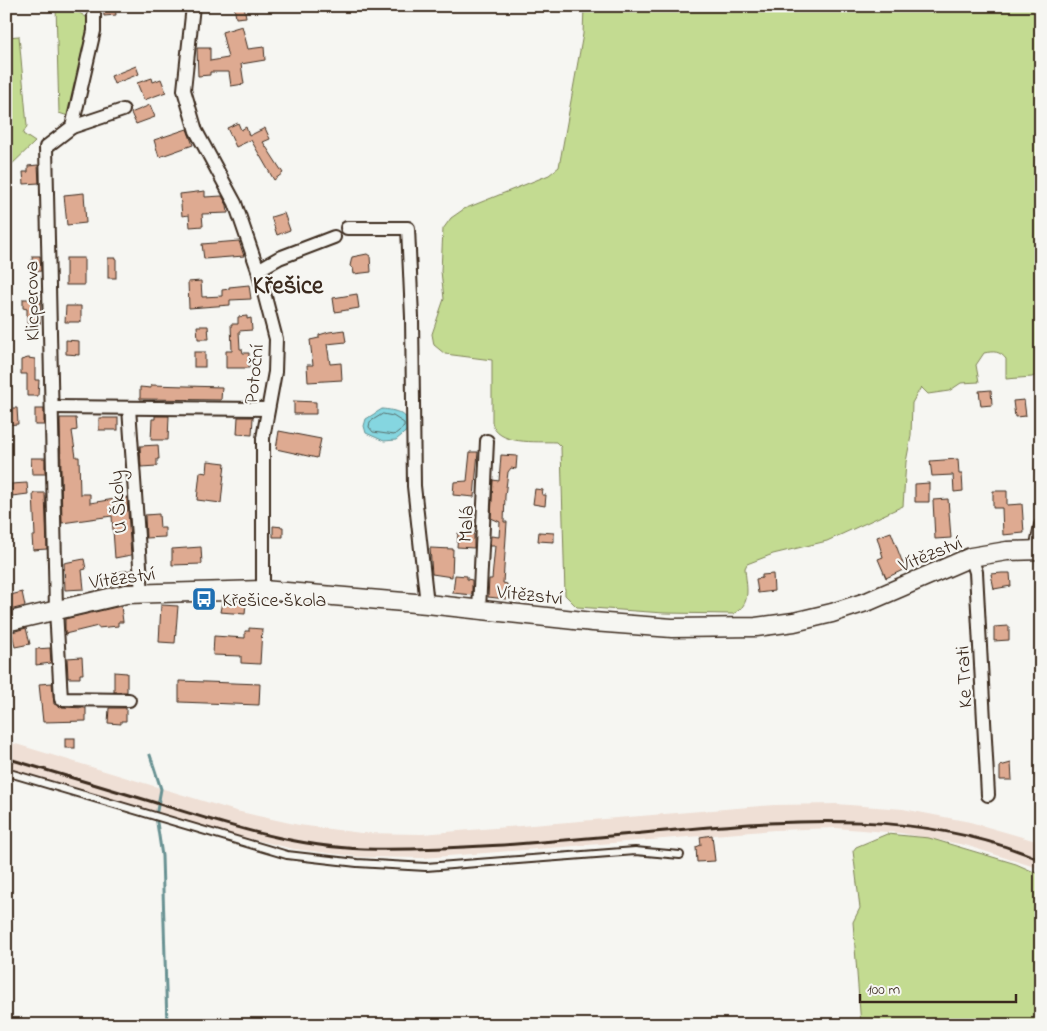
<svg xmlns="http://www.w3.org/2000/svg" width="1047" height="1031" font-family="'Indie Flower',sans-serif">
  <rect width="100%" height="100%" fill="#f6f6f2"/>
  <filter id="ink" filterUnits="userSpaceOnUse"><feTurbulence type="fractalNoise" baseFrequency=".02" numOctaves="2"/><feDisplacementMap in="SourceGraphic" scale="10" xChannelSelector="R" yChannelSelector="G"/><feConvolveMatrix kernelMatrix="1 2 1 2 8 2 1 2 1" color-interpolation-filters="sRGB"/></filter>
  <g filter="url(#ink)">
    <polygon fill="#efdfd5" points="6,741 236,811 299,825 361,833 422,834 774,805 836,804 903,809 970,822 1036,841 1041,843 1041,869 965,845 900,833 836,828 775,830 423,858 359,857 294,849 230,834 6,767"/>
    <g fill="#c3db91" stroke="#7f8258">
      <polygon points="56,6 69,6 89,19 68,116 59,113"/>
      <path d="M584 6H1041V373L1032 377 1006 379V359C1000 351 994 351 984 353L976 365 979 382 961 383 949 391 928 394 921 387 912 403 911 436 906 462 903 506 827 541 773 554 747 564 745 568C746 586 753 604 733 614L664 613 577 607 565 595 561 447 556 442C537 441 496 446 492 422V360L445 354 434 345 432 334 444 299 441 271 443 229 451 218 464 209 549 175 559 167 583 34Z"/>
      <polygon points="6,32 7,37 19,36 27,126 23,134 35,142 6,170"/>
      <polygon points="887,834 929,838 1016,864 1041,875 1041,1025 861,1025 853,922 860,908 853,851 856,847"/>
    </g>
    <path fill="#85d6e0" stroke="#679192" d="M382 409C394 410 411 413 409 429L396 440 384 441 366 433 364 426 366 419Z"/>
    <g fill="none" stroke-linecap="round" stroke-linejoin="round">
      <polygon stroke="#596f6c" stroke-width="1" points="383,414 393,416 404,423 404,427 394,435 373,432 369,427 370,422"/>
      <polyline stroke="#679192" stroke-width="3" points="150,755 161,789 156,816 162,856 167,1025"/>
    </g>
    <g fill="#deaa91" stroke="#3b2a1e">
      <polygon points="103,6 115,6 116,15 104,16"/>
      <polygon points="234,6 244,6 246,17 236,18"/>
      <polygon points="242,26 248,49 264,47 265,60 241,64 244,84 231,86 229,72 210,72 210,75 198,76 197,48 210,48 210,61 228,58 222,32"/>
      <polygon points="136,66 139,74 114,84 111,76"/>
      <polygon points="152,78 153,82 161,79 166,92 144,100 137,83"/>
      <polygon points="150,105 155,117 136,124 131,113"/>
      <polygon points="238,123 241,130 246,127 249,136 265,128 270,139 263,142 283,173 274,180 251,140 236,147 227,128"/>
      <polygon points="187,129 193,145 159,157 154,140"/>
      <polygon points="38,165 39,183 24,184 23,172 28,172 28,166"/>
      <polygon points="205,191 205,197 222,196 227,205 228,213 202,214 203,226 190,227 189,215 182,216 180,194"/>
      <polygon points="84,193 86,223 67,225 64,195"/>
      <polygon points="284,213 290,230 277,235 271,217"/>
      <polygon points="239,241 244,256 204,259 202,244"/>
      <polygon points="367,254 370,256 371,272 354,274 353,268 350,266 352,257"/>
      <polygon points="32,256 40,256 41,271 33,272"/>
      <rect x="66" y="258" width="18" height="27"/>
      <rect x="108" y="258" width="8" height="20"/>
      <polygon points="201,281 202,297 222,296 222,290 229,289 229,287 249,285 251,299 230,300 230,305 189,308 188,282"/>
      <polygon points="357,294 359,308 335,312 333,298"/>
      <polygon points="23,299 41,299 40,324 27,323 27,309 23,308"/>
      <polygon points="66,306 81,306 81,322 65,322"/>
      <polygon points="247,316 247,319 251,318 252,330 239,331 240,349 242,349 243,353 249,353 249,368 226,368 226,351 232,351 231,324 238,324 238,317"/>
      <polygon points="197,326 208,326 209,339 198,339"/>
      <polygon points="344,330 346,342 327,344 330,364 341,363 342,380 308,382 307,365 313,365 310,340 319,338 319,335 329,332"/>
      <polygon points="66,340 79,341 79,355 66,354"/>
      <rect x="194" y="352" width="11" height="15"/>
      <polygon points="28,358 35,359 35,380 39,380 38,396 27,396 27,374 21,374 21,360"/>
      <polygon points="151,385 222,387 221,400 140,399 140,387 151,388"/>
      <polygon points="991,390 992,405 981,406 979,391"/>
      <polygon points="1024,400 1026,416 1015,417 1013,401"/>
      <polygon points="294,401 316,402 316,414 294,414"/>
      <polygon points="6,408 17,408 18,424 6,425"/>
      <rect x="35" y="409" width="9" height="16"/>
      <polygon points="155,416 169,416 168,440 151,440 152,419 155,419"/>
      <polygon points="238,417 253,417 252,435 237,434"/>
      <polygon points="60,418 76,418 77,430 72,431 76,457 79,457 80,494 90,494 90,503 127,497 131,555 115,558 112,516 62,523"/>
      <rect x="99" y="418" width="19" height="12"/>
      <polygon points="279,431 321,439 317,458 276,449"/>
      <polygon points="158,445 159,459 157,459 157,466 141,467 140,446"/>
      <polygon points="470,452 478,452 474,497 453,495 454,482 467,481"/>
      <polygon points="501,455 517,456 516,469 511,468 508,472 505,496 504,522 507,522 503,583 507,584 506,599 488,597 489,579 492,579 495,546 490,546 491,536 499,537 500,522 491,518 493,480 499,481"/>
      <polygon points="31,458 45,458 45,474 32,474"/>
      <polygon points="958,459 959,474 962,474 963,491 954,492 953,475 932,476 930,461"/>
      <polygon points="208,461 225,463 221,503 197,500 200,472 207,473"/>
      <polygon points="27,483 28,494 12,496 11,484"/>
      <polygon points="929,483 929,502 915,502 915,484"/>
      <polygon points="535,489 543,490 542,495 546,495 545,506 533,504"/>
      <polygon points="993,491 1007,491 1007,505 1022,504 1024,533 1003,535 1002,508 993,508"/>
      <polygon points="33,493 45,493 47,549 33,550 32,536 35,536"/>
      <polygon points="948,499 951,538 935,539 933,500"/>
      <polygon points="159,514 160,528 165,528 165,537 146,538 145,515"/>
      <polygon points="273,526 283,527 283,537 273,537"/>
      <polygon points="539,532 554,533 554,542 538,541"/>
      <polygon points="891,532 905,569 886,578 878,559 883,557 877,537"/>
      <polygon points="458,533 474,534 474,548 457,547"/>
      <polygon points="201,547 202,564 172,565 172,549"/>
      <polygon points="430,548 453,549 452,577 432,574"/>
      <polygon points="84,559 86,569 82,570 84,589 65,590 64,563"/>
      <polygon points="132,570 133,583 118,585 117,572"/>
      <polygon points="1002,573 1010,573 1011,586 994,589 991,574"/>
      <polygon points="773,574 774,591 758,593 756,579 762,578 762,575"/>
      <polygon points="455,575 467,576 467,579 472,580 472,595 453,593"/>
      <polygon points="22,592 25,606 10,610 7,596"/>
      <polygon points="246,601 245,614 220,612 222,602"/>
      <polygon points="161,605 178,606 175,643 159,642"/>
      <polygon points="121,606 123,622 118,622 118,626 98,628 98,626 65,634 65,619"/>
      <polygon points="1009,626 1009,640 994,641 994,627"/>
      <polygon points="26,628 30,644 15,647 12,632"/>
      <polygon points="249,628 262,629 260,664 241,663 241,656 213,655 214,636 245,638 245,631 249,631"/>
      <polygon points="50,648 51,663 36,665 36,649"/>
      <polygon points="82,657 83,674 80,674 80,678 68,678 67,658"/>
      <polygon points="114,672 127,673 127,692 114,692"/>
      <polygon points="179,681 260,684 259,705 179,702"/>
      <polygon points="52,683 54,704 61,707 86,708 86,721 43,722 39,684"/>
      <polygon points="109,708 126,708 126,721 121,721 121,724 108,723"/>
      <rect x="65" y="738" width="10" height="10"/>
      <polygon points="1011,763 1012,780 1000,780 1000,766"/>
      <polygon points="712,835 715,861 697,862 696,847 701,845 700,837"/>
    </g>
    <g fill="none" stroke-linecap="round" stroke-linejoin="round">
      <defs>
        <polyline id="service" points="6,772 287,855 357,863 426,867 635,851 680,855"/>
        <g id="minor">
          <polyline points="94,6 94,31 72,127 46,147 56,610 61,699 129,700"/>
          <polyline points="193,6 184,90 196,131 235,203 258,270 276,339 275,372 263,438 263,590"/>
          <polyline points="72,127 123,110"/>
          <polyline points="347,228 408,228 412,317 414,486 427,604"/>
          <polyline points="258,270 279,258 334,237"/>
          <polyline points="52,407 268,409"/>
          <polyline points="129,408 142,594"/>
          <polyline points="1036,550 1041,525"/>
          <polyline points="971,557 976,572 988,795"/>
          <polyline points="479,610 487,441"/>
        </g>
        <polyline id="secondary" points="6,622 126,594 263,590 427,604 593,622 672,628 756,627 794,622 832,613 869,601 971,557 1007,551 1041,550"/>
      </defs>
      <use href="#service" stroke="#3b2a1e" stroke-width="10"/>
      <use href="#minor" stroke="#3b2a1e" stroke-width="16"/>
      <use href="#secondary" stroke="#3b2a1e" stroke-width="21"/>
      <use href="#service" stroke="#f6f6f2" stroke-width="6"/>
      <use href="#minor" stroke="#f6f6f2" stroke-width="12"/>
      <use href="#secondary" stroke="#f6f6f2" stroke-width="18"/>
      <path stroke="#3b2a1e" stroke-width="3" d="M6 758C55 773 104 787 153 802 221 823 292 847 364 849 468 851 572 839 676 830 798 819 925 810 1041 860"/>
    </g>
  </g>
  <defs>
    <symbol id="bus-square" viewBox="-11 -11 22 22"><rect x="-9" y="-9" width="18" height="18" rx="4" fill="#1f6fb2" stroke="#f6f6f2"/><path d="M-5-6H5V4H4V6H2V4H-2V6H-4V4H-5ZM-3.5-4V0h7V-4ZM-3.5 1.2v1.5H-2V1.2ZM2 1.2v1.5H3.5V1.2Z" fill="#fff"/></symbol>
  </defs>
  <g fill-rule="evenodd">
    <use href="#bus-square" x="190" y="585" width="28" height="28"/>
  </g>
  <g text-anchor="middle" stroke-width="4.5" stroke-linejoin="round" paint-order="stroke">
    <g font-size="20" fill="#3b2a1e" stroke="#f6f6f2">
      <text transform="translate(31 301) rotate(-91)" y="7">Klicperova</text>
      <text transform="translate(253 374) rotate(-84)" y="7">Potoční</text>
      <text transform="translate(117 502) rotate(-94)" y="7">U Školy</text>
      <text transform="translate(465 524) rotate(-87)" y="7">Malá</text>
      <text transform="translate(930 553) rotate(-22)" y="7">Vítězství</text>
      <text transform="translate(122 577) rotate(-8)" y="7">Vítězství</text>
      <text transform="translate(530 594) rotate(6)" y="7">Vítězství</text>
      <text transform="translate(963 677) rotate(-93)" y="7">Ke Trati</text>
    </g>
    <g font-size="20" fill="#3b2a1e" stroke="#f6f6f2" text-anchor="start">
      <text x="222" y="606">Křešice škola</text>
    </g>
    <g font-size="25" font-weight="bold" fill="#3b2a1e" stroke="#f6f6f2">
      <text x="288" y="293">Křešice</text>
    </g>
  </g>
  <rect width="1047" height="1031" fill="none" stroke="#f6f6f2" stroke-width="25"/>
  <rect x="12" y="12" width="1022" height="1006" fill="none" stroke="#3b2a1e" stroke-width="2" filter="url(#ink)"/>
  <path d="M860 994v8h156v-8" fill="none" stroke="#3b2a1e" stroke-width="2.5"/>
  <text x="867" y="994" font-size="15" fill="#3b2a1e" stroke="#f6f6f2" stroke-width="4" paint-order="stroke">100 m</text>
</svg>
